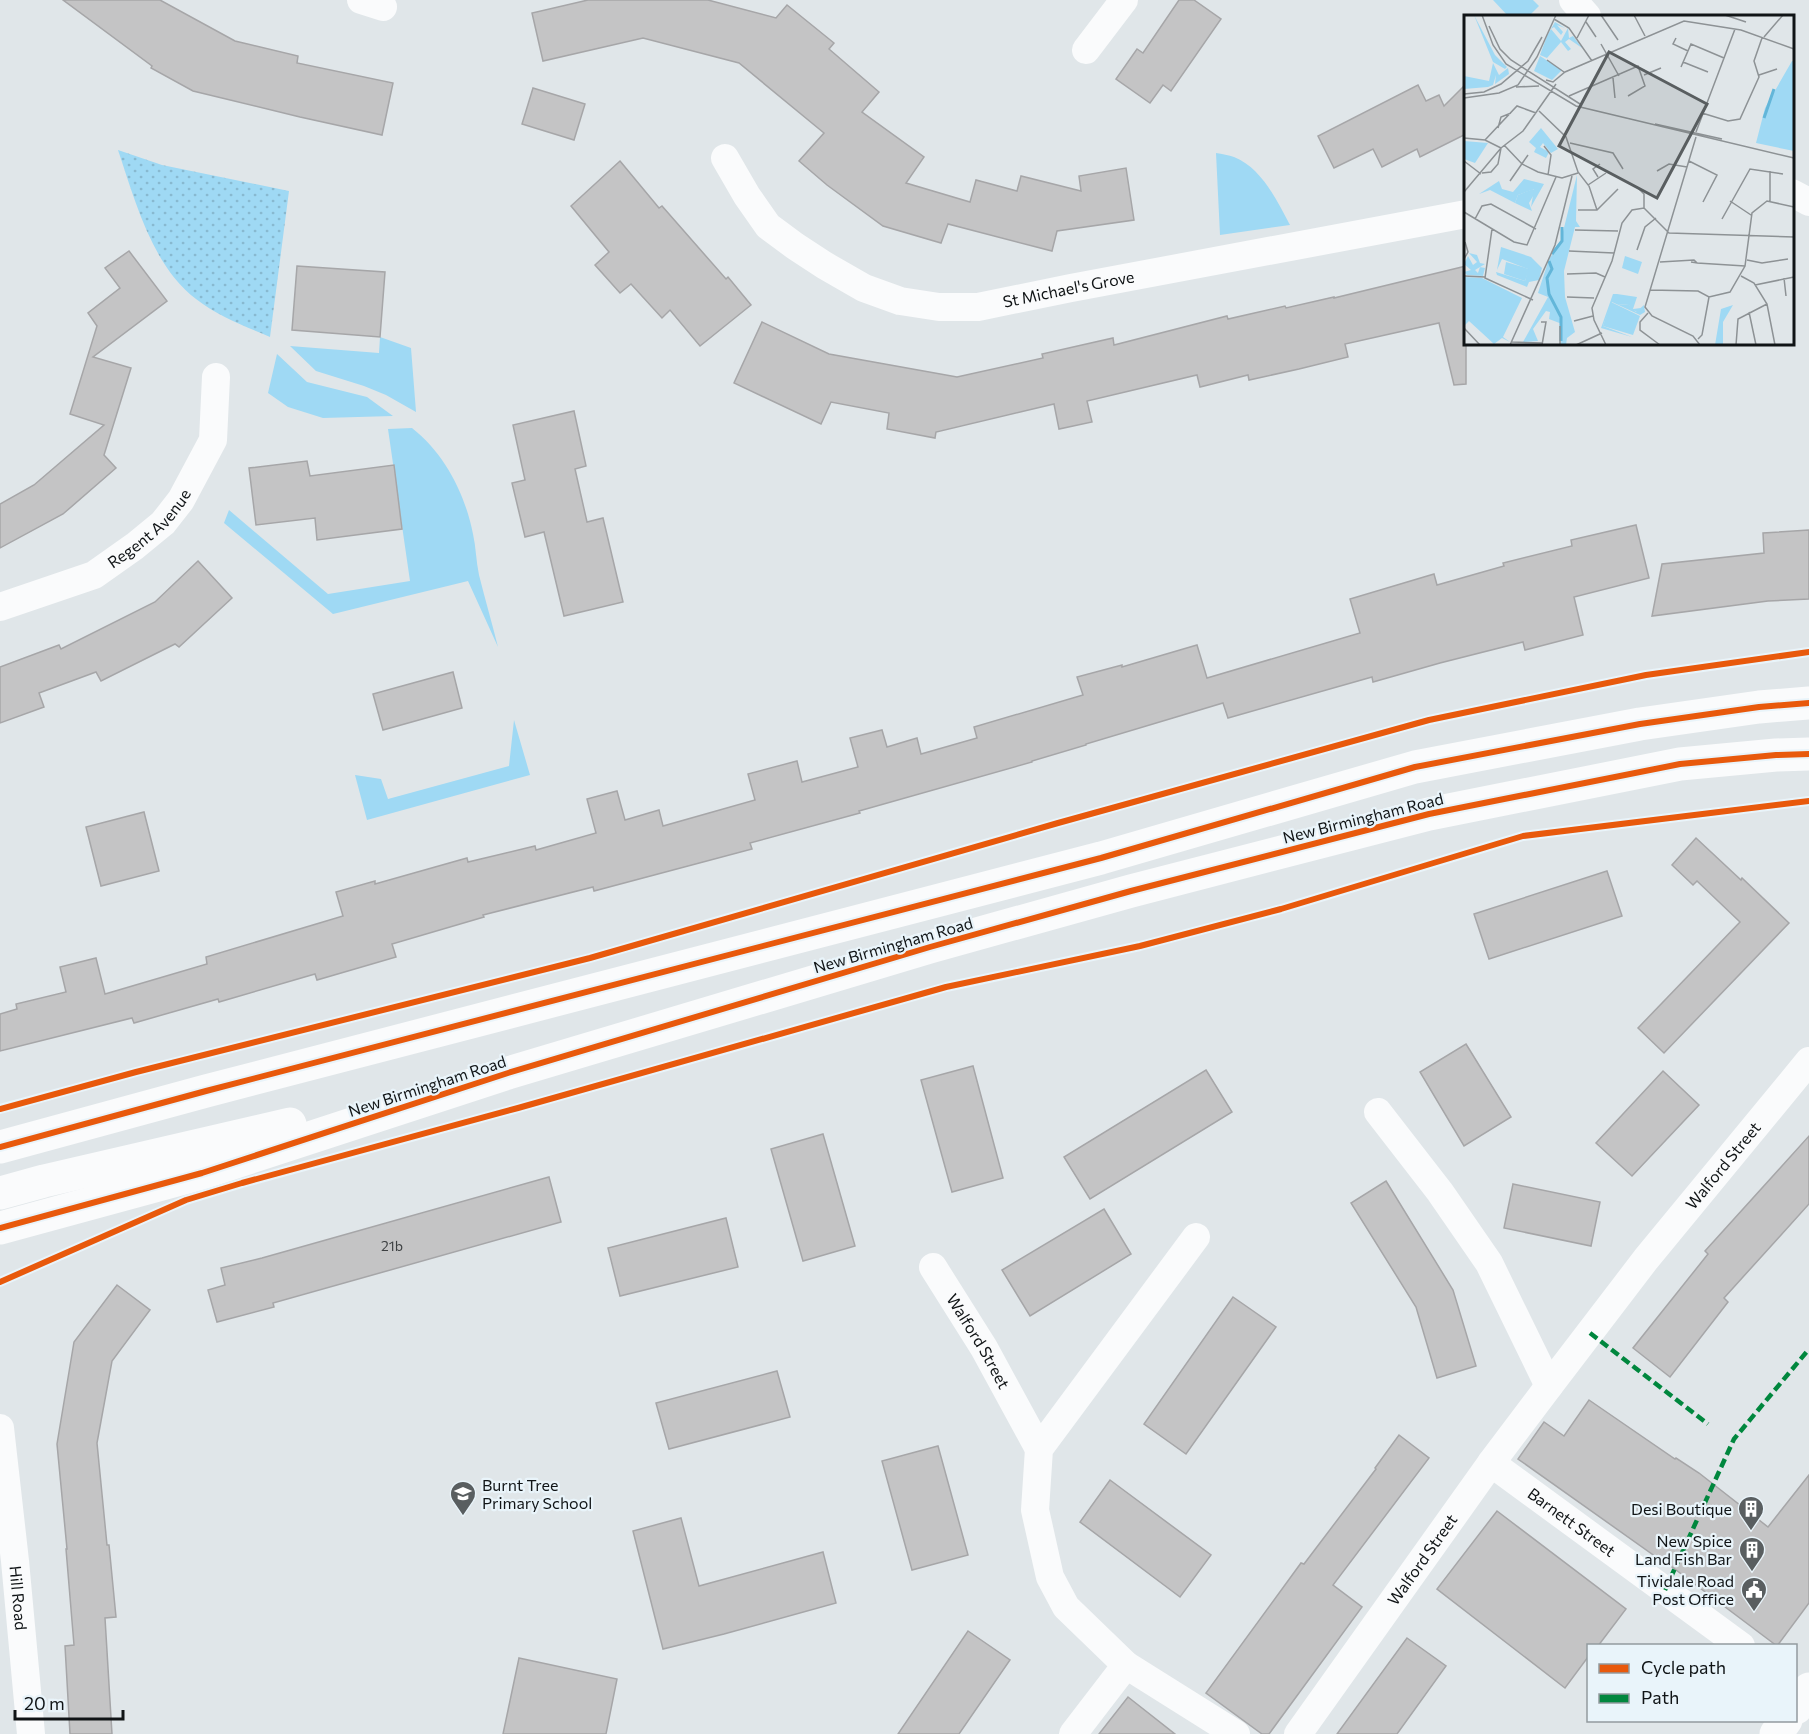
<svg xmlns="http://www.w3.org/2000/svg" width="1809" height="1734" font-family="Commissioner,sans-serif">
  <defs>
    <pattern id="garden-dots" width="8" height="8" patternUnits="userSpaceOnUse" patternTransform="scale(1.5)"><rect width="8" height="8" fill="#9fd9f4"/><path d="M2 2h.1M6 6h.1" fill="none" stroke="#88b9d0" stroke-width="1.8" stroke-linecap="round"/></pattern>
  </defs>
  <rect width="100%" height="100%" fill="#e0e6e9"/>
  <g fill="#9fd9f4">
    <polygon points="1493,0 1533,0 1539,6 1529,16 1508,16"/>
    <path d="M1216 153C1222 154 1229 155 1234 157 1262 168 1277 201 1290 225L1220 235Z"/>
    <polygon points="380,337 411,348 416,412 386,395 364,386 316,371 290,346 379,353"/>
    <polygon points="277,354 307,382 367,397 393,416 323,418 288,407 268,393"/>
    <path d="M412 428C444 453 465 493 473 534 476 547 476 561 479 575 485 599 492 623 498 647L468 581 333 614 224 523 229 510 328 594 410 581 388 429Z"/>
    <polygon points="514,720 530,775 367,820 355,775 381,779 388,799 509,766"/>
  </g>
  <path fill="url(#garden-dots)" d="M118 150 162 165 289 191 270 337C244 326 218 316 196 299 152 266 135 200 118 150Z"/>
  <g fill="#c4c4c5" stroke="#a6a6a8" stroke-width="1.5">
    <polygon points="63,0 160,0 235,41 298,56 297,63 393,83 382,135 300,117 193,91 151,68 152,66"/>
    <polygon points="588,0 708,0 776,18 787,5 834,43 829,49 879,92 862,112 924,157 906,183 970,202 976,180 1017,191 1021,176 1081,191 1079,176 1126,168 1134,220 1057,231 1052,251 948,224 941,243 883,226 827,185 799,161 824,133 739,63 643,38 543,61 532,13"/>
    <polygon points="1179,0 1194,0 1221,19 1171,91 1163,85 1150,103 1116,79 1137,49 1143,53"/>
    <polygon points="1466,84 1466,134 1420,157 1417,149 1382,167 1373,149 1334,168 1318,136 1418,85 1426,101 1439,95 1444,106"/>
    <polygon points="533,88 585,104 574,140 522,124"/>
    <polygon points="620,161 659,208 662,206 726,279 728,277 751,305 700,346 670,310 662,318 631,284 620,293 595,265 609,252 571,206"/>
    <polygon points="129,251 167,301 93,357 131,368 104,455 116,468 63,514 0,548 0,504 34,485 104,425 70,414 97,326 88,313 120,288 105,268"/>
    <polygon points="297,266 385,272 380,337 292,330"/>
    <polygon points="1466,266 1466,384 1454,385 1439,323 1345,344 1348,357 1299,369 1249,380 1248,375 1200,387 1197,375 1087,401 1092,422 1059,429 1054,404 936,432 935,438 887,429 889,413 831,402 821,424 734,383 762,322 829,354 957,377 1043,358 1042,354 1113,338 1114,345 1227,316 1228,319 1285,306 1286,308 1334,297 1334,298"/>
    <polygon points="574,411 586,466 575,469 587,522 603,518 623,602 564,616 544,532 525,537 512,483 525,480 513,425"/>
    <polygon points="307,461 310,476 394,465 402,529 317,540 315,518 256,525 249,468"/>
    <polygon points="1636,525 1649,578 1574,597 1583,635 1525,650 1523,642 1440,663 1373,682 1372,677 1228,718 1223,703 1086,744 1086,745 1032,761 1032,762 859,811 860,813 750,843 752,849 594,891 593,887 483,915 484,917 392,944 396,957 317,980 315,974 219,1002 218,999 134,1023 132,1018 0,1051 0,1014 17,1009 16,1004 66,992 60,967 96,958 105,994 207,964 206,957 343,916 336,892 375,881 375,884 467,858 468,862 535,846 536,850 596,833 587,799 617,791 625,820 659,810 663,826 755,800 748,774 797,761 802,782 858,767 850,738 882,730 887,747 917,738 921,754 977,738 974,727 1083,695 1077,677 1122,665 1122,667 1197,645 1207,678 1360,633 1350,599 1434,574 1437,585 1504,566 1503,563 1572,546 1571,540"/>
    <polygon points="1809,530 1809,599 1768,601 1652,616 1662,564 1764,553 1763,533"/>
    <polygon points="198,561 232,598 179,647 175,644 101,681 96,672 39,693 44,707 0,723 0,667 59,645 61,649 155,602"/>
    <polygon points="453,672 462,708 383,730 373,694"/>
    <polygon points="144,812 159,871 101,886 86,827"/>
    <polygon points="1696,838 1741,880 1742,878 1789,923 1664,1053 1638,1028 1740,922 1697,881 1693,885 1672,865"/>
    <polygon points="1607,871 1622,916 1489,959 1474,914"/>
    <polygon points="1466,1044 1511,1117 1464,1146 1420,1072"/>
    <polygon points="973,1066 1003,1178 952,1192 921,1080"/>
    <polygon points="1206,1070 1232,1112 1090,1199 1064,1157"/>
    <polygon points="1663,1071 1699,1105 1632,1176 1596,1143"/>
    <polygon points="823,1134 855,1246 803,1261 771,1149"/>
    <polygon points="1809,1136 1809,1204 1724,1298 1728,1302 1670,1377 1633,1348 1708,1254 1705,1251"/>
    <polygon points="549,1177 561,1222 273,1303 274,1307 217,1322 208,1290 225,1285 221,1268 262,1258"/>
    <polygon points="1386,1181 1453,1290 1476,1366 1437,1378 1416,1307 1351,1203"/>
    <polygon points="1513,1184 1600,1202 1591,1246 1504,1228"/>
    <polygon points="1104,1209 1131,1254 1030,1316 1002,1270"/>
    <polygon points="726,1218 738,1267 620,1296 608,1248"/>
    <polygon points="117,1285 150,1310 112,1361 97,1443 107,1545 109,1545 116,1617 105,1618 112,1734 70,1734 65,1646 74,1645 66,1549 67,1549 57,1444 74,1342"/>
    <polygon points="1233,1297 1276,1327 1186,1454 1144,1424"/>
    <polygon points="777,1371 790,1417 669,1449 656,1403"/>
    <polygon points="1589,1400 1675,1459 1676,1458 1699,1473 1768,1527 1809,1475 1809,1603 1777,1646 1660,1558 1659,1559 1518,1459 1544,1422 1564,1436"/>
    <polygon points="1399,1435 1429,1458 1333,1585 1362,1607 1269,1734 1262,1734 1206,1693 1301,1563 1304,1564 1376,1469 1375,1468"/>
    <polygon points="938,1446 968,1555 912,1570 882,1461"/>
    <polygon points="1110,1480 1211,1555 1180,1597 1080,1522"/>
    <polygon points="1497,1511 1626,1609 1598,1646 1588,1646 1588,1657 1565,1688 1437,1589"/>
    <polygon points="681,1518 699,1586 823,1552 836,1603 724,1634 663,1649 633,1531"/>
    <polygon points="968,1631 1010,1660 959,1734 898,1734"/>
    <polygon points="1407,1638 1446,1666 1397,1734 1337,1734"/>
    <polygon points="519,1658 617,1679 606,1734 503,1734"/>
    <polygon points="1128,1697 1175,1734 1099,1734"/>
  </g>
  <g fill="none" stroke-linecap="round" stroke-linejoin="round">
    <g stroke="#fafbfc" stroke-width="28">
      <polyline points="361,0 383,7"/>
      <polyline points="1573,0 1587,16"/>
      <polyline points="1086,50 1124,0"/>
      <path id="s1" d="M725 158 747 196 768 226 795 246 824 265 864 288 900 301 939 307H978L1071 288 1466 214"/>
      <polyline points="1792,193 1809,202"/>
      <path id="s2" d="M0 607 94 575 135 546 163 523 181 500 213 440 216 377"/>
      <polyline points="1378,1112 1440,1192 1489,1263 1549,1386"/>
      <polyline points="1196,1237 1039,1449 1035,1510 1050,1577 1066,1607 1126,1665 1236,1734"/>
      <path id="s3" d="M933 1267 984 1348 1039 1449"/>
      <path id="s4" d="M0 1428 15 1561 31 1734"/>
      <path id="s5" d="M1491 1463 1741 1646"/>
      <polyline points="1073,1734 1126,1665"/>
      <path id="s6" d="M1298 1734 1491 1463 1549 1386 1646 1259 1809 1061"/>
    </g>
    <g stroke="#fafbfc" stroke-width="33">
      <polyline points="1796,1708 1809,1689"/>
      <polyline points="1776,1734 1786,1720"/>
    </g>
    <g stroke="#fafbfc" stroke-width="33">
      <polyline points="0,1147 206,1091 1101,858 1415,767 1640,724 1759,707 1809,703"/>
      <polyline points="0,1193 44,1181 290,1124"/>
      <polyline points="0,1228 202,1173 508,1073 930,947 1131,891 1429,814 1680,764 1776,755 1809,754"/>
    </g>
    <g stroke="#00873e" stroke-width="4.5" stroke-dasharray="9 4.5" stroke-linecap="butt">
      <polyline points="1590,1333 1708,1424"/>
      <polyline points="1665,1590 1734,1439 1809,1349"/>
    </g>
    <defs>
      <g id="cycleway">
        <polyline points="0,1109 136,1072 590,958 1058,823 1429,720 1646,675 1809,652"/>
        <polyline points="0,1147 206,1091 1101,858 1415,767 1640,724 1759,707 1809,703"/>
        <polyline points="0,1228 202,1173 508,1073 930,947 1131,891 1429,814 1680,764 1776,755 1809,754"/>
        <polyline points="0,1282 186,1200 242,1183 518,1108 946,987 1140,946 1281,909 1523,836 1809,801"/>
      </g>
    </defs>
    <use href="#cycleway" stroke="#e9f4fa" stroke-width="10"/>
    <use href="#cycleway" stroke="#e8590c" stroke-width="6"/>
  </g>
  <defs>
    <symbol id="school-pin" viewBox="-11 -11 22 30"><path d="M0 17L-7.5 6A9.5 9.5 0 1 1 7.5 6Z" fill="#595e60" stroke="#e9f4fa"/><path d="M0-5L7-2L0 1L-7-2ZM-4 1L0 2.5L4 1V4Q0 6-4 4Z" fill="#fff"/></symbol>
    <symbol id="building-pin" viewBox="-11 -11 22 30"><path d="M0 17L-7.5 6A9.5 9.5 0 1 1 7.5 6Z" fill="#595e60" stroke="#e9f4fa"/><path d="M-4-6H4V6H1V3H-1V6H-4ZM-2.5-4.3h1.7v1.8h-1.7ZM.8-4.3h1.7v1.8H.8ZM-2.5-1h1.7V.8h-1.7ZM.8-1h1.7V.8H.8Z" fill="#fff"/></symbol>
    <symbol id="civic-pin" viewBox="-11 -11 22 30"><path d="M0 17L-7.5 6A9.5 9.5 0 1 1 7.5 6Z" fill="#595e60" stroke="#e9f4fa"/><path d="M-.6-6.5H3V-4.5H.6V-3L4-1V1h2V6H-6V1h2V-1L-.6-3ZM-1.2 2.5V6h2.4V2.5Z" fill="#fff"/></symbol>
  </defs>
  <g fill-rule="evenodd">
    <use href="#school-pin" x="448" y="1479" width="30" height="40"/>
    <use href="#building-pin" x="1736" y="1494" width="30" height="40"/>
    <use href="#building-pin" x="1737" y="1535" width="30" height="40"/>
    <use href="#civic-pin" x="1739" y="1575" width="30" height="40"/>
  </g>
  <g text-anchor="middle" stroke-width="4.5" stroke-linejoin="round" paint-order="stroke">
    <g font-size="14" fill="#3d4042">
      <text x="392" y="1251">21b</text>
    </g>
    <g font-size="16" fill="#101416" stroke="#e9f4fa">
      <text dy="6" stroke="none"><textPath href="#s1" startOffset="404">St Michael's Grove</textPath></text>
      <text dy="6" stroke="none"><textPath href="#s2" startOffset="172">Regent Avenue</textPath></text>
      <text transform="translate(1363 818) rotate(-14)" y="6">New Birmingham Road</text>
      <text transform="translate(893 945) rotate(-16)" y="6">New Birmingham Road</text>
      <text transform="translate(427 1086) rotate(-18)" y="6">New Birmingham Road</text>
      <text dy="6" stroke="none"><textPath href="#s6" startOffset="710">Walford Street</textPath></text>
      <text dy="6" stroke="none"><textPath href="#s3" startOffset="87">Walford Street</textPath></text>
      <text dy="6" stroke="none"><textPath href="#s5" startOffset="100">Barnett Street</textPath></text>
      <text dy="6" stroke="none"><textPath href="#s6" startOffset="214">Walford Street</textPath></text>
      <text dy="6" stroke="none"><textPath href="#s4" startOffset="171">Hill Road</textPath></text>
    </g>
    <g font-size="16" fill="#101416" stroke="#e9f4fa" text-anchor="end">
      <text x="482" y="1491" text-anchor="start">Burnt Tree<tspan x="482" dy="18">Primary School</tspan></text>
      <text x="1732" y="1515">Desi Boutique</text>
      <text x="1732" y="1547">New Spice<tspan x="1732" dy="18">Land Fish Bar</tspan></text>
      <text x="1734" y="1587">Tividale Road<tspan x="1734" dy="18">Post Office</tspan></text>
    </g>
  </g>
  <g transform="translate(1464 15)">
    <rect width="330" height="330" fill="#e0e6e9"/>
    <path d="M10 0 31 40 43 52 41 54 29 47ZM91 7 101 13 93 10 99 17 97 20 90 12 87 14 97 26 104 13 105 23 109 21 118 33 105 24 101 27 107 34 104 36 97 27 83 43 76 40 83 21ZM76 41 98 55 88 65 70 56ZM29 48 35 60 44 53 45 59 31 69 32 60 29 70 24 72 0 74V61L25 66ZM77 113 94 134 87 138 79 128 76 132 85 137 82 143 70 137 72 133 65 127ZM0 126 24 128 11 148 0 144ZM113 160 112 206 116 212H111L100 256 101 282 111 317 103 323 102 330H97L98 309 85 304 86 297 82 296 69 314 74 326 59 327 84 282 74 278 85 244 96 229ZM69 174 72 176 65 188 68 196 51 188 54 180ZM5 238 13 240 16 248 21 249 11 255 14 258 16 252 21 253 19 261 3 260 0 257 7 255 0 249 4 241 9 250 13 247ZM161 241 178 247 174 259 158 253ZM149 279H153V289L165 290 172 297 180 290 181 297 176 300 148 287 139 311 168 322 137 313ZM269 290 259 307V330H251L257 294Z" fill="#9fd9f4"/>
    <path d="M60 164 80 169 67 192 70 174 54 180 51 188 26 175 15 179 35 166 38 174 49 177ZM37 232 67 242 78 253 75 265 65 267 63 272 33 260 32 257 61 266 64 254 38 244 33 255ZM147 287 176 301 169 320 139 311Z" fill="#9fd9f4"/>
    <path d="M328 46H330V136L292 128 301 93ZM0 262 18 263 58 283 39 322 46 327 38 323 30 329 5 306 0 311ZM153 279 173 282 169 294 177 293 175 298 167 294 165 290 153 289Z" fill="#9fd9f4"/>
    <path d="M42 247 65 254 61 266 40 259Z" fill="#9fd9f4"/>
    <path fill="none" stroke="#63b6d9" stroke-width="3" d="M300 103 310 74M88 239 98 226V212M85 246 88 254 83 263 85 279 97 302V326"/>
    <path fill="none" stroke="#8d9295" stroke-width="1.5" d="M18 0 29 30 42 49 112 91 330 143M137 0 154 25M170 0 181 21M261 0 282 7M90 4 105 13 128 46M122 7 132 22M25 11 36 34 47 45 116 89M300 22 319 0M113 23 125 0M212 23 209 29 224 36M137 29 155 61M83 45 100 57M219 47 244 57M217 52 227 29 260 43M180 60 197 53M295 60 313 54M149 63 151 83M82 65 89 67 101 57 220 6 277 15 330 34M52 72 75 71M0 79 20 77 37 69 64 46 78 22M105 81 174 51 181 71 164 81M0 83 35 78 54 70 73 42 92 0M75 96 102 122 114 157 125 171 133 195M238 98 264 106 276 104 295 62 290 46 298 23M191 109 258 124M34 113 37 102 47 98M232 117 271 14M232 122 181 292 188 301 229 321 236 330M0 123 21 125 37 133M21 125 53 91 72 98M106 128 149 138 159 154M40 130 58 149 74 157 98 163 114 158M80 131 87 140 84 160M0 146 17 159M225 146 253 160 239 187M193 156 205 149 223 152M306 156V186M18 158 27 157 34 149 37 133M134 162 129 154 136 149M46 166 64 140M124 170 142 158M173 172 180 179V193M0 177 37 133 59 116 92 69M266 186 287 200M114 195H133L154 174M0 197 50 227 63 230 92 162M11 204 18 191 27 189 72 214M258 204 286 154 319 159M28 214 21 263 69 285M111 215 154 216M205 218 330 222M173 235 181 212 192 203M105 236 150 238M0 244 4 237 1 227M283 245 298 248 324 244M196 247 230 245 233 248 227 247M233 248 281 251M103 259 132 258 141 262M0 261 21 262M277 261 290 268 303 289 311 330M320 263 322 281M291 270 330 262M186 275 234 276 245 282 266 277 281 251 288 198 303 186 330 192M103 282 130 283M285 297 292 330M184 298 176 307V315L196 330M110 306 129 301M77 307H82L78 330M0 313 16 330M234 324 238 320 245 282M48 327 78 328M46 330 91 230 108 161M96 330V311M112 330 138 318M142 330 130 305 128 293 148 246 158 208 168 195 180 193 205 218M272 330 274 304 303 289"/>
    <path fill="#595e60" fill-opacity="0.15" stroke="#595e60" stroke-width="3" d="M145 37 243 89 193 183 95 131Z"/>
    <rect width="330" height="330" fill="none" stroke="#101416" stroke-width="3"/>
  </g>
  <rect x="1587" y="1644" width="210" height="78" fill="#e9f4fa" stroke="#929a9f" stroke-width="1.5"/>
  <rect x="1599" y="1664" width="30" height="9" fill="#e8590c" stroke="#929a9f" stroke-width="1.5"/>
  <text x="1641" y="1674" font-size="18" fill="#101416">Cycle path</text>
  <rect x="1599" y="1694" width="30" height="9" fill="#00873e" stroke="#929a9f" stroke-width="1.5"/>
  <text x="1641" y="1704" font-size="18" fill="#101416">Path</text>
  <path d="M15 1710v9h108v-9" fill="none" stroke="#101416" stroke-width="3"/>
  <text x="24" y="1710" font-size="18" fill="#101416" stroke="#e9f4fa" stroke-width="4.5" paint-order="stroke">20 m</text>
</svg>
